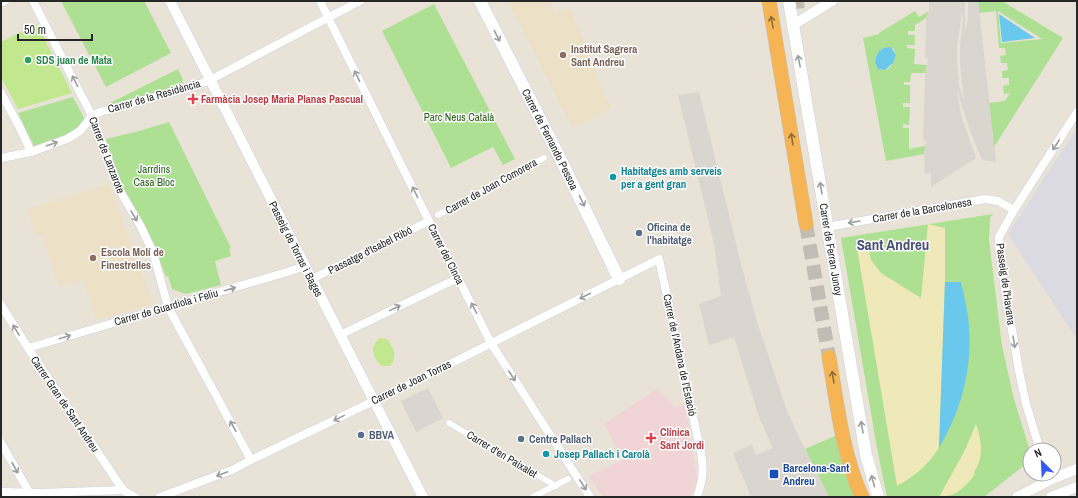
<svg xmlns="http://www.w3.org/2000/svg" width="1078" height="498" font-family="'Archivo Narrow',sans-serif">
  <rect width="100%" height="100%" fill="#e9e2d7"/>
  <polygon fill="#dbd9e1" points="1077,128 1077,339 1008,234"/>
  <g fill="#ece0c6">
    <polygon points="508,1 548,1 555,14 569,8 585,42 605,97 611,108 573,128"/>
    <polygon points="109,184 153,304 96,320 83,280 59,287 42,234 35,235 28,209"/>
  </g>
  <polygon fill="#f1d4d5" points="657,389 675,407 685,405 697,480 690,497 603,497 589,476 623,460 604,424"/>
  <g fill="#ade093" fill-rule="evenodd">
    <polygon points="61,1 144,1 171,53 106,87"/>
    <path d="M978 1H1002L1063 38 994 147 989 103 1005 101 1010 93 1004 94 1003 86 1009 85V78H1002V71L1008 70 1007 63H1001L1000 56 1006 55 1005 48H999L996 11 979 13ZM998 11 1042 39 1001 43Z"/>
    <polygon points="434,4 515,159 503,165 493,147 451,168 382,31"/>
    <path d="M915 11 919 17 929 11 926 18 915 25V31H908V35H915V45H907V48L915 49 914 64 927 65 925 73H911L910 82H904V85H910V103H903V107H910L909 125 903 124V128H909V149L925 146 924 154 886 161 863 38 879 34V33ZM888 47 893 48 896 55C893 63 891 71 881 70L875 62C876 54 880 49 888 47Z"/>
    <polygon points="178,69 183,80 182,85 108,108 106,105"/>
    <polygon points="73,97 85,120 71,133 34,146 18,113"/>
    <polygon points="169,122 231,248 229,249 231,256 215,261 221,285 186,294 172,289 168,276 166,276 148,234 120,191 106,139 139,131"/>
    <polygon points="993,214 990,218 989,240 1002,346 1014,399 1029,448 1029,458 1026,464 984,497 887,497 877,448 841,238"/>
    <polygon points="837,435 855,497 829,497 805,449"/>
  </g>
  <g fill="#efe8b9">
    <path d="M928 224 945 228V282L939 448C928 465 915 476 897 486L857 248 868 247 871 260 881 273 921 298Z"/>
    <path d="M976 424C982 440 984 459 974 472L975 474C966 487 955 497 939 497L965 450Z"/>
  </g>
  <g fill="#c1e88f">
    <polygon points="37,24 72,93 18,109 1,77 1,42"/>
    <path d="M380 338 387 339C394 347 398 357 390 366H382C373 360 369 345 380 338Z"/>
  </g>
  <g fill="#dad5ce" fill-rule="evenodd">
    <path d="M929 1H965V34L968 19V1H978L996 162 982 160 971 133 957 90 961 115 976 158 931 187V173L925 174 924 154 926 141 923 140 925 73 927 65 928 58H925L926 18 929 11ZM962 13 963 19 960 46V64L964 101 959 86 957 59V46Z"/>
    <polygon points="699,92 742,268 758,325 786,408 799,437 829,497 751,497 733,453 752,445 756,455 773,448 760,420 734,337 709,345 699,304 721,296 714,243 678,95"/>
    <polygon points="428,388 443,418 416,432 401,401"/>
  </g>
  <g fill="#6ac8ec">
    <polygon points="999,14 1035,38 1002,42"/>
    <path d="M891 47 896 55 893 63 885 70 878 69 875 62C876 53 881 47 891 47Z"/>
    <path d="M945 282H961C962 288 964 294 965 300 967 310 969 320 969 330 972 372 960 413 939 448Z"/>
  </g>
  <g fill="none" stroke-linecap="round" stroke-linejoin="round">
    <g stroke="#c2bcb4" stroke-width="14" stroke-dasharray="14 7" stroke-linecap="butt">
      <polyline points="790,1 795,2 805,1"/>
      <polyline points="806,224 829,357"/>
    </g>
    <defs>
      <g id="pedestrian">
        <polyline points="438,215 544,158"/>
        <polyline points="449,423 556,486"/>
        <polyline points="533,497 568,479"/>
      </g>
      <g id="minor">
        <polyline points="33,1 92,116 120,191 140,225 153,252 168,307 251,460"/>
        <polyline points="320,1 429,221 491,343 590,497"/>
        <polyline points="1,3 5,1"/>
        <polyline points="1,93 19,126 31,152"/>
        <polyline points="1,158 31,152 67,139 80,131 92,116 100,112 192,87 210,80 360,1"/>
        <polyline points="827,227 985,199 998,201 1014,210"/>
        <polyline points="312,279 429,221"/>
        <polyline points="1,305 28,348 123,490 135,497"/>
        <polyline points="340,335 458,278"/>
        <polyline points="28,348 284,273 305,266"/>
        <polyline points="1,443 29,492"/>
        <polyline points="1040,450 1026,404 1019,371 1005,289 1000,255 999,237 1014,210 1077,112"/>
        <polyline points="1,492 41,493 123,490"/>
        <path d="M160 497 232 470 251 460 428 375 659 259 701 453C704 470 703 480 697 497"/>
      </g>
      <g id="tertiary">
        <polyline points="170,1 423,497"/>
        <polyline points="793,25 832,1"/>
        <polyline points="1017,497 1052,479 1077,469"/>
        <polyline points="1051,497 1077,487"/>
      </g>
      <g id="secondary">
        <path id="s1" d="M480 1 557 152 619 279"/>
        <path id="s2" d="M789 1 866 455 878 497"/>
      </g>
      <g id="trunk">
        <polyline points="769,1 806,224"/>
        <path d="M829 357C837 403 842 453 862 497"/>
      </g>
    </defs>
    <use href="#pedestrian" stroke="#cdd0e0" stroke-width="7"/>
    <use href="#minor" stroke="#cdd0e0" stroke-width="9"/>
    <use href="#tertiary" stroke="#cdd0e0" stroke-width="11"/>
    <use href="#secondary" stroke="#cdd0e0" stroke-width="13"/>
    <use href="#trunk" stroke="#c2c2c2" stroke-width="15"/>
    <use href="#pedestrian" stroke="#fff" stroke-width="6"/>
    <use href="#minor" stroke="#fff" stroke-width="8"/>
    <use href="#tertiary" stroke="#fff" stroke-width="10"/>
    <use href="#secondary" stroke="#fff" stroke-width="12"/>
    <use href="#trunk" stroke="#f5b554" stroke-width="14"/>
  </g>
  <defs><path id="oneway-shaft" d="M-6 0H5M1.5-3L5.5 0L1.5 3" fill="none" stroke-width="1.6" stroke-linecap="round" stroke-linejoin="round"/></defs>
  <g stroke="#8e6e3d">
    <use href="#oneway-shaft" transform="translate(772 22) rotate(-100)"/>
    <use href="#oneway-shaft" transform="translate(792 139) rotate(-99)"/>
    <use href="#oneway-shaft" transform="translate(833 377) rotate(-99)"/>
  </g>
  <g stroke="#9d9d9d">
    <use href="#oneway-shaft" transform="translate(497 36) rotate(63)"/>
    <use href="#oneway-shaft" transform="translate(799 61) rotate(-101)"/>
    <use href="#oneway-shaft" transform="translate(357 76) rotate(-116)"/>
    <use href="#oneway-shaft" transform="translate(75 81) rotate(-117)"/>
    <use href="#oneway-shaft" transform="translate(52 144) rotate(-18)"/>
    <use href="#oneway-shaft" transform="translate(1056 145) rotate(123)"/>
    <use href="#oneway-shaft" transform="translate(821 188) rotate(-99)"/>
    <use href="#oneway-shaft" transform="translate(415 192) rotate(-116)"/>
    <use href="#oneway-shaft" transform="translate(582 201) rotate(64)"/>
    <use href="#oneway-shaft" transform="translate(134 216) rotate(59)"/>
    <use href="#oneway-shaft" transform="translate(854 222) rotate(170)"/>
    <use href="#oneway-shaft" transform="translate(230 289) rotate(-16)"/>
    <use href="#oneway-shaft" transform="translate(585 296) rotate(153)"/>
    <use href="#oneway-shaft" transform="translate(395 308) rotate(-26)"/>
    <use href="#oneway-shaft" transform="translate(474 308) rotate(-117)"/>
    <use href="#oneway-shaft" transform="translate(16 330) rotate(-122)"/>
    <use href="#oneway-shaft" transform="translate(65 337) rotate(-17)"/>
    <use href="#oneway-shaft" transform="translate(1014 342) rotate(81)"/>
    <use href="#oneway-shaft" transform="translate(512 376) rotate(57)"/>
    <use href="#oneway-shaft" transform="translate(339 418) rotate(154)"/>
    <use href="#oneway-shaft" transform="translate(233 426) rotate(-119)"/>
    <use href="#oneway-shaft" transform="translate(862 427) rotate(-100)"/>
    <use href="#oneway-shaft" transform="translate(15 468) rotate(61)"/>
    <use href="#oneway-shaft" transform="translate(222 474) rotate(159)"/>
    <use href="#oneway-shaft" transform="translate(873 481) rotate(-105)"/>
    <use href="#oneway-shaft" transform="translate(583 485) rotate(58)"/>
  </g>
  <g fill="#8d6e63" stroke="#fff" stroke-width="1.5">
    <circle cx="563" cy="55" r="4"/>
    <circle cx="93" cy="258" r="4"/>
  </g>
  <circle fill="#2e9e5b" stroke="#fff" stroke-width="1.5" cx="28" cy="60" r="4"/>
  <g fill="#e0444e" stroke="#fff" stroke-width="1.5">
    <path d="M191 93h4v4h4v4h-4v4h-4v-4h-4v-4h4z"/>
    <path d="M649 432h4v4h4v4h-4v4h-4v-4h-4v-4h4z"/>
  </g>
  <g fill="#0f9aa8" stroke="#fff" stroke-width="1.5">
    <circle cx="613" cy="177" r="4"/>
    <circle cx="546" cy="454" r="4"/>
  </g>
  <g fill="#5c6f8a" stroke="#fff" stroke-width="1.5">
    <circle cx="639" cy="233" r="4"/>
    <circle cx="361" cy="435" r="4"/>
    <circle cx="521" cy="439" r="4"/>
  </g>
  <rect fill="#1a4fb4" stroke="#fff" stroke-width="1.5" x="769" y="469" width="10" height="10" rx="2"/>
  <g text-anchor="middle" stroke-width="3" stroke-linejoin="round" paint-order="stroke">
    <g font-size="11" font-weight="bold" fill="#785e54" stroke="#fff" text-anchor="start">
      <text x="571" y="53">Institut Sagrera<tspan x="571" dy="13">Sant Andreu</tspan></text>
      <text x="101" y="256">Escola Molí de<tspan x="101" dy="13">Finestrelles</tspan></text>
    </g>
    <g font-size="11" font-weight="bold" fill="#27864d" stroke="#fff" text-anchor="start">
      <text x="36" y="64">SDS juan de Mata</text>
    </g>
    <g font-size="11" fill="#262626" stroke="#fff">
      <text transform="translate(154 96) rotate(-16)" y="4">Carrer de la Residència</text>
      <text dy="4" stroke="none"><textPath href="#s1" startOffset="155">Carrer de Fernando Pessoa</textPath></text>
      <text transform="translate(107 155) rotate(69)" y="4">Carrer de Lanzarote</text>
      <text transform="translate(491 186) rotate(-29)" y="4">Carrer de Joan Comorera</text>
      <text transform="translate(922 210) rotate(-10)" y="4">Carrer de la Barcelonesa</text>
      <text transform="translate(296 249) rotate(63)" y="4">Passeig de Torras i Bages</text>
      <text dy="4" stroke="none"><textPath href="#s2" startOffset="252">Carrer de Ferran Junoy</textPath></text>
      <text transform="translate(370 250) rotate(-27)" y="4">Passatge d'Isabel Ribó</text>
      <text transform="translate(446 254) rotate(63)" y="4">Carrer del Cinca</text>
      <text transform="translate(1006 284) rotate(82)" y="4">Passeig de l'Havana</text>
      <text transform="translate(166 307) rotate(-16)" y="4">Carrer de Guardiola i Feliu</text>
      <text transform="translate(680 355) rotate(78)" y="4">Carrer de l'Andana de l'Estació</text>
      <text transform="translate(411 382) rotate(-26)" y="4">Carrer de Joan Torras</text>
      <text transform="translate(65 404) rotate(56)" y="4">Carrer Gran de Sant Andreu</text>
      <text transform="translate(502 454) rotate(31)" y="4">Carrer d'en Paixalet</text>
    </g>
    <g font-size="11" font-weight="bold" fill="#be3a42" stroke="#fff" text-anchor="start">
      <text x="201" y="103">Farmàcia Josep Maria Planas Pascual</text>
      <text x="660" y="436">Clínica<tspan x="660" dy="13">Sant Jordi</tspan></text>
    </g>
    <g font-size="11" fill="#276119" stroke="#fff">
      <text x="459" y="121">Parc Neus Català</text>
      <text x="154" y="173">Jarrdins<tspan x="154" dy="13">Casa Bloc</tspan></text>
    </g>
    <g font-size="11" font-weight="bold" fill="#0d838f" stroke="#fff" text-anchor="start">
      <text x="621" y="175">Habitatges amb serveis<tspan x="621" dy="13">per a gent gran</tspan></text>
      <text x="554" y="458">Josep Pallach i Carolà</text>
    </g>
    <g font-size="11" font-weight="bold" fill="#4e5e75" stroke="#fff" text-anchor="start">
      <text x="647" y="231">Oficina de<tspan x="647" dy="13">l'habitatge</tspan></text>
      <text x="369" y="439">BBVA</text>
      <text x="529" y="443">Centre Pallach</text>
    </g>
    <g font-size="11" font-weight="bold" fill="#164399" stroke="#fff" text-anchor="start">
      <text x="783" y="472">Barcelona-Sant<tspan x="783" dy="13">Andreu</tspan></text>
    </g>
    <g font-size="15" font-weight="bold" fill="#485076" stroke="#fff">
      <text x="893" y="250">Sant Andreu</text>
    </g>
  </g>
  <rect width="1078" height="498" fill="none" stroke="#262626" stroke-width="4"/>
  <g transform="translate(1042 462) rotate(336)"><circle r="19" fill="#ffffff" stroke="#a8a8a8"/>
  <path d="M0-3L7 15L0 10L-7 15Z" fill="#3658f7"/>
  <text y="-6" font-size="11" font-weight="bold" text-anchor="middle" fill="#262626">N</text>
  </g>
  <path d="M18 34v6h74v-6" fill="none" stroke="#262626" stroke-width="2"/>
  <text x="24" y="34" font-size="12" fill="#262626" stroke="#ffffff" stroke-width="3" paint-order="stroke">50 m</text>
</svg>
